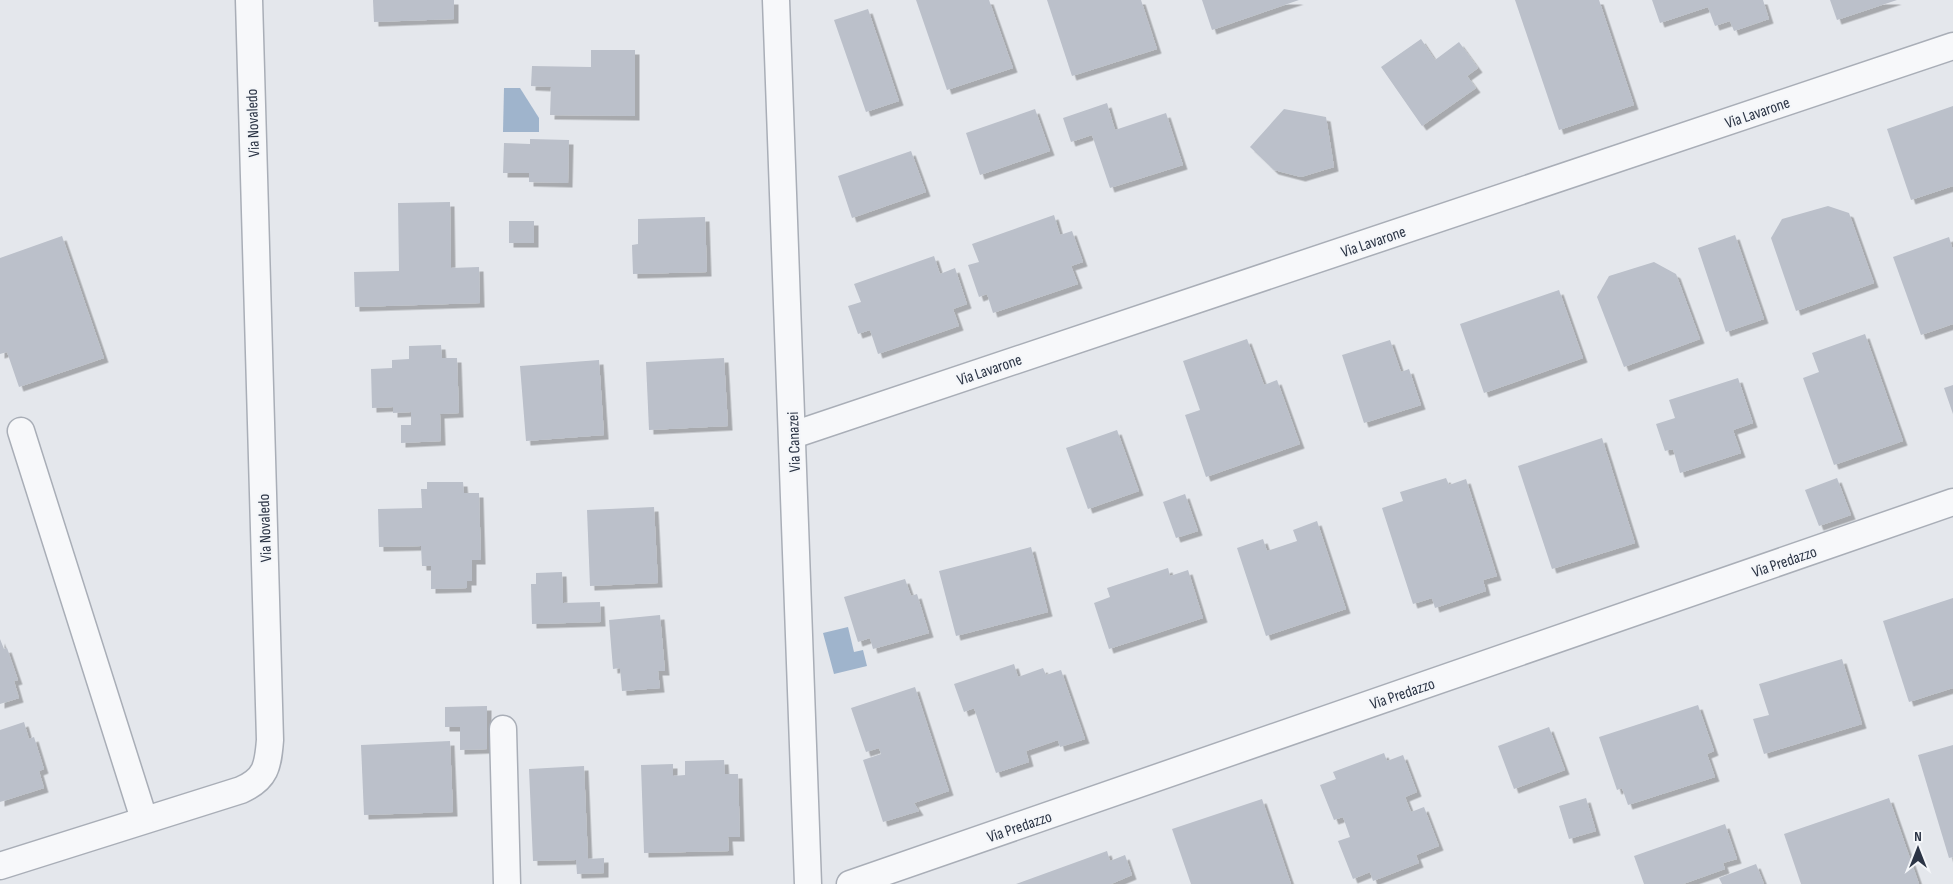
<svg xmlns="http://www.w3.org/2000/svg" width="1953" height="884" font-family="'Sofia Sans Condensed',sans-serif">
  <defs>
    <filter id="shadow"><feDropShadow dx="4.5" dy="4.5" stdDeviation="0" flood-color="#0004"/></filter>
  </defs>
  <rect width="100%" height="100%" fill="#e4e7ec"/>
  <g fill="#9fb4cc">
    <polygon points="504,88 520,88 539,118 539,132 503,132"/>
    <polygon points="848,627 854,652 863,650 867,666 834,674 823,633"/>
  </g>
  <g fill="#bbc0ca" filter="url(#shadow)">
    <polygon points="373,0 454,0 454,19 374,22"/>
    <polygon points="916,0 989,0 1013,68 947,90"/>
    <polygon points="1047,0 1141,0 1157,49 1072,76"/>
    <polygon points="1202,0 1299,0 1212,30"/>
    <polygon points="1515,0 1599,0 1634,105 1559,130"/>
    <polygon points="1652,0 1763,0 1769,19 1734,31 1730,21 1715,26 1708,7 1660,23"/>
    <polygon points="1830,0 1897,0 1837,20"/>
    <polygon points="868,9 899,101 866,112 834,20"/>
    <polygon points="1421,39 1435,60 1459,42 1478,68 1467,76 1476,88 1422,126 1381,67"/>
    <polygon points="591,50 635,50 635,116 550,115 551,87 531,86 532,66 591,67"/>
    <polygon points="1107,103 1115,130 1166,113 1183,165 1110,188 1092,135 1071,142 1063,118"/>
    <polygon points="1953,106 1953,186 1911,200 1887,129"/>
    <polygon points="1035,109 1050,151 980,175 966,133"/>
    <polygon points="1284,109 1326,117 1334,167 1301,177 1274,170 1250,147"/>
    <polygon points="530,139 569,140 568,183 529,182 529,173 503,173 504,143 530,144"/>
    <polygon points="911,151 926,192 852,218 838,176"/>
    <polygon points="450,202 451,268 479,267 480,303 355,307 354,272 399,271 398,203"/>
    <polygon points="1828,206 1849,213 1874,283 1796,311 1771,238 1782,219"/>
    <polygon points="1054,215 1060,235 1072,231 1083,262 1071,266 1078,284 993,313 987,294 979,297 968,265 979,262 972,244"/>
    <polygon points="705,217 707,272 633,274 632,245 638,244 638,219"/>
    <rect x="509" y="221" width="25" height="22"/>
    <polygon points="1735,235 1764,319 1726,332 1698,248"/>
    <polygon points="62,236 104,358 19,387 7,352 0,354 0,258"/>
    <polygon points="1949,237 1953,250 1953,324 1921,335 1893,257"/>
    <polygon points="934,256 940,274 955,268 967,304 953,309 959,326 878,354 870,330 858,334 848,306 861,302 854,284"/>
    <polygon points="1654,262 1676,274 1700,339 1624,367 1597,297 1609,276"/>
    <polygon points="1559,290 1583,358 1484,393 1460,324"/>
    <polygon points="1865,334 1903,441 1834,465 1803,378 1819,372 1812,353"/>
    <polygon points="1247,339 1264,385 1277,380 1300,444 1206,477 1185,415 1200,410 1183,361"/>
    <polygon points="1390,340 1401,372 1409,369 1421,405 1364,423 1342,355"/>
    <polygon points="441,345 442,358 457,358 459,413 440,414 441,441 401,443 401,425 411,425 411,412 393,413 393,407 372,408 371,369 392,368 392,360 409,359 409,346"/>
    <polygon points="724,358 728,426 649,430 646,362"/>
    <polygon points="599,360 604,435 526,441 520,366"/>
    <polygon points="1738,378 1753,423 1733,430 1741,453 1680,473 1673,449 1665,451 1656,424 1675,418 1669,400"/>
    <polygon points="1953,385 1953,414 1944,388"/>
    <polygon points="1117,430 1139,491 1088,509 1066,448"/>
    <polygon points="1602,438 1635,543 1552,569 1518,466"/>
    <polygon points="1446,478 1449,485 1466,479 1497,576 1483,580 1486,591 1435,608 1432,598 1413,604 1382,508 1403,501 1400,492"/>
    <polygon points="1837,478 1851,515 1819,526 1805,490"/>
    <polygon points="427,482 463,482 464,493 479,493 481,560 472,560 472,581 467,581 467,588 431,589 431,566 422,566 421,546 379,547 378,509 422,508 421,489 427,489"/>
    <polygon points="1185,494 1198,531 1176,538 1163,502"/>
    <polygon points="654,507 658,583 590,586 587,510"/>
    <polygon points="1317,521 1346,609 1266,636 1237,548 1263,539 1267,551 1297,541 1293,530"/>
    <polygon points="1031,547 1048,612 956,636 939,571"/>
    <polygon points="1168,568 1170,576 1188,570 1203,618 1109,649 1094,603 1110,597 1107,588"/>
    <polygon points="562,572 563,603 600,602 601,622 532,624 531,584 536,584 536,573"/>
    <polygon points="905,579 911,596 917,594 929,633 873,649 870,638 858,642 844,597"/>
    <polygon points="1953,598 1953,688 1909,702 1883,621"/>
    <polygon points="660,615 665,671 658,671 660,688 622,691 620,668 613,669 609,620"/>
    <polygon points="0,639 4,649 7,648 18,680 14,681 19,698 0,704"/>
    <polygon points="1842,659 1862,724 1764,754 1753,719 1769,715 1759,684"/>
    <polygon points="1014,664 1018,677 1043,668 1046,675 1061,670 1085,739 1060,747 1058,740 1026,751 1029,762 996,773 974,708 964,712 954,684"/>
    <polygon points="915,687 949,791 914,803 919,811 883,822 863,760 881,754 879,748 866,752 851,708"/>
    <polygon points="1698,705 1714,751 1707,754 1715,777 1628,805 1622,788 1617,790 1599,737"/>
    <polygon points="487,706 487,749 460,750 460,727 445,727 445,707"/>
    <polygon points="24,722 29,739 34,737 44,769 39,771 44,788 0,802 0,730"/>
    <polygon points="1549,727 1565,770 1514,789 1498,746"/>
    <polygon points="450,741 453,812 364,815 361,745"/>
    <polygon points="1953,745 1953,857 1949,858 1918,755"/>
    <polygon points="1384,753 1387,761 1403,755 1417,792 1405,797 1411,812 1424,807 1439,846 1416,855 1419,863 1373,881 1370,872 1353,879 1338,841 1350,837 1343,817 1334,820 1320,785 1336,779 1333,772"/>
    <polygon points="724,760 725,774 738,774 740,837 728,837 729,851 644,853 641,765 673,764 673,776 685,775 685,761"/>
    <polygon points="584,766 588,859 604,858 604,873 577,874 576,860 533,861 529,769"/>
    <polygon points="1586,798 1596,831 1569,839 1559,806"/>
    <polygon points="1889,798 1919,884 1801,884 1784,834"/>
    <polygon points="1262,799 1291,884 1191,884 1172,829"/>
    <polygon points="1725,824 1737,859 1723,863 1725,869 1683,884 1644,884 1634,856"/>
    <polygon points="1107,851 1110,861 1125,855 1132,875 1111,884 1016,884"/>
    <polygon points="1756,864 1764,884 1722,884 1719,878"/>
  </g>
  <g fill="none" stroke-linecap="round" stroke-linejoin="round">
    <defs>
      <g id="street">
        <polyline points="776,0 808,884"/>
        <polyline points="21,431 144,819"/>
        <polyline points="793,435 1953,46"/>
        <polyline points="503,729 507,884"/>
        <path d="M0 866 241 790C266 779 268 766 270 740L249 0"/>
        <polyline points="850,884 1953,502"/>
      </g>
    </defs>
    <use href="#street" stroke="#a9aeb7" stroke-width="29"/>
    <use href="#street" stroke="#f7f8fa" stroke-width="26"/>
  </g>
  <g text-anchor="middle" stroke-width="4" stroke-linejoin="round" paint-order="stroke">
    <g font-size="16" fill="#2b3445" stroke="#f4f6f9">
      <text transform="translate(1757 112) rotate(-19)" y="6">Via Lavarone</text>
      <text transform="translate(252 123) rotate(-92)" y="6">Via Novaledo</text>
      <text transform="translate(1373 241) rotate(-19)" y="6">Via Lavarone</text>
      <text transform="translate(989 369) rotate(-19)" y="6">Via Lavarone</text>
      <text transform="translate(793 442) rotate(-92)" y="6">Via Canazei</text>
      <text transform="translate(264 528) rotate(-92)" y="6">Via Novaledo</text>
      <text transform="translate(1784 561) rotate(-19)" y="6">Via Predazzo</text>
      <text transform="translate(1402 693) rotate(-19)" y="6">Via Predazzo</text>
      <text transform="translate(1019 826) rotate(-19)" y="6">Via Predazzo</text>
    </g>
  </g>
  <g transform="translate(1918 849)" stroke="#f4f6f9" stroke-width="4" paint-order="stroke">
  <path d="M0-4L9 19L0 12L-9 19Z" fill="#2b3445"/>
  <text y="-8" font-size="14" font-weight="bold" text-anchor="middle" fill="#2b3445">N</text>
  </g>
</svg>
